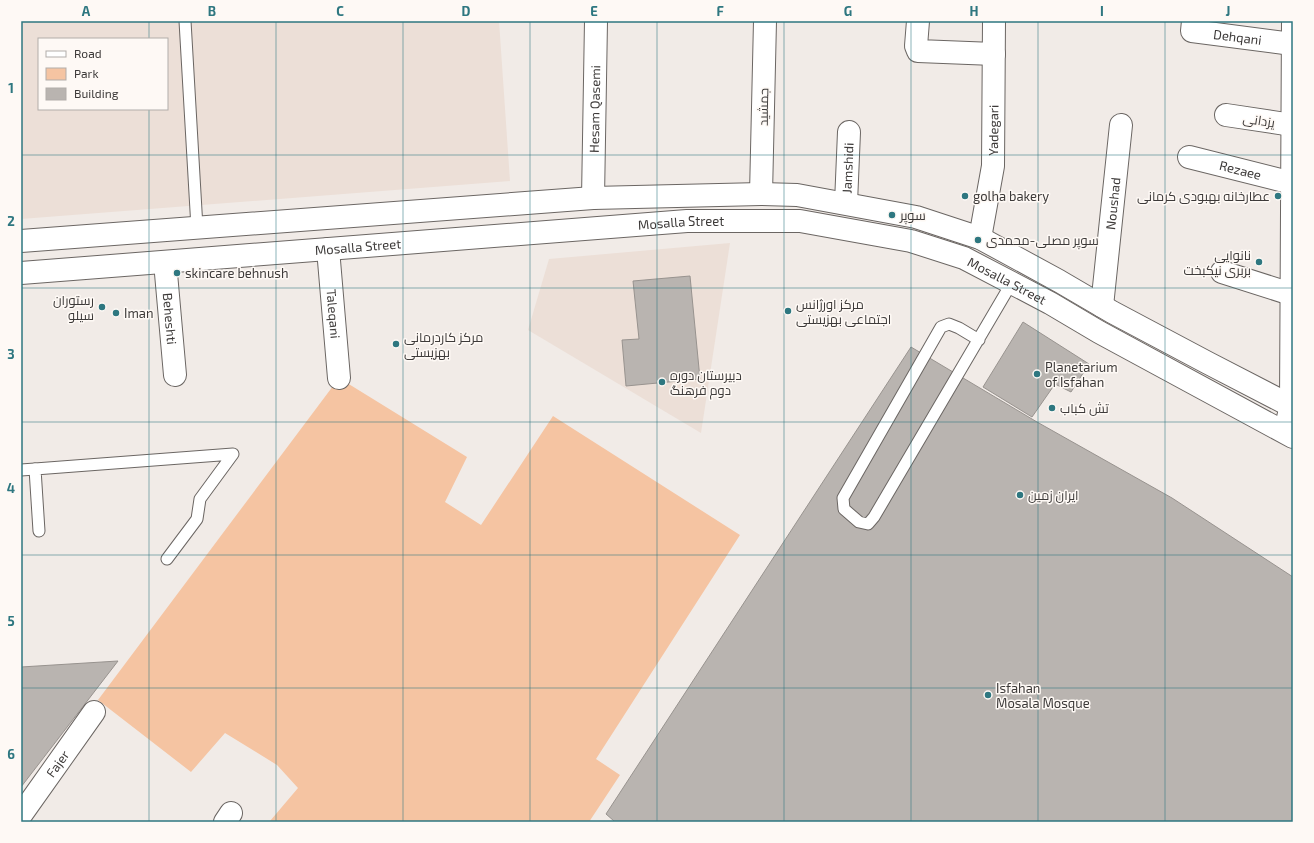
<svg xmlns="http://www.w3.org/2000/svg" width="1314" height="843" font-family="'Exo 2',Cairo,sans-serif">
  <rect width="100%" height="100%" fill="#f1ebe7"/>
  <g fill="#ecdfd7" fill-rule="evenodd">
    <path d="M21 21H499L510 181 21 219ZM39 39H167V109H39Z"/>
    <polygon points="730,243 701,433 528,330 549,259"/>
  </g>
  <polygon fill="#f5c4a2" points="339,378 467,457 445,502 481,525 553,416 740,535 596,759 620,775 589,822 272,822 270,821 298,788 277,765 225,733 191,772 98,700"/>
  <g fill="#b9b4b0" stroke="#98938f">
    <polygon points="690,276 700,379 626,386 622,340 639,339 633,281"/>
    <polygon points="1023,322 1089,364 1071,392 1055,384 1032,417 983,387"/>
    <polygon points="911,347 1037,422 1172,498 1293,577 1293,822 613,822 614,821 606,814"/>
    <polygon points="118,661 21,787 21,667"/>
  </g>
  <g fill="none" stroke-linecap="round" stroke-linejoin="round">
    <defs>
      <g id="service">
        <polyline points="185,21 197,228"/>
        <polyline points="979,340 959,328 949,324 941,327 843,498 844,509 859,522 868,524 874,517 1011,284"/>
        <polyline points="21,470 35,469"/>
        <polyline points="39,531 35,469 233,454 200,499 197,519 167,559"/>
      </g>
      <g id="minor">
        <polyline points="918,21 916,46 918,51 994,54"/>
        <path id="s1" d="M1193 21 1192 31 1292 44"/>
        <polyline points="1226,115 1292,125"/>
        <path id="s2" d="M1189 157 1292 183"/>
        <polyline points="761,194 765,21"/>
        <path id="s3" d="M593 198 596 21"/>
        <path id="s4" d="M846 203 849 132"/>
        <path id="s5" d="M980 238 993 166 994 21"/>
        <path id="s6" d="M328 249 339 378"/>
        <path id="s7" d="M165 262 175 375"/>
        <polyline points="1222,272 1291,294"/>
        <path id="s8" d="M1102 306 1121 125"/>
        <path id="s9" d="M21 815 94 712"/>
        <polyline points="225,822 231,813"/>
      </g>
      <g id="secondary">
        <polyline points="21,241 593,198 761,194 797,195 916,217 980,238 1059,281 1112,312 1208,363 1293,407"/>
        <path id="s10" d="M21 273 687 221H800L911 241 964 258 1050 303 1099 332 1293 437"/>
        <polyline points="1288,418 1291,405 1293,21"/>
      </g>
    </defs>
    <use href="#service" stroke="#6b6663" stroke-width="13"/>
    <use href="#minor" stroke="#6b6663" stroke-width="24"/>
    <use href="#secondary" stroke="#6b6663" stroke-width="24"/>
    <use href="#service" stroke="#fff" stroke-width="11"/>
    <use href="#minor" stroke="#fff" stroke-width="22"/>
    <use href="#secondary" stroke="#fff" stroke-width="22"/>
  </g>
  <path fill="none" stroke="#2e7780" stroke-width="1" stroke-opacity="0.55" d="M149 21V39M276 21V822M403 21V822M530 21V822M657 21V822M784 21V822M911 21V822M1038 21V822M1165 21V822M149 109V822M21 155H1293M21 288H1293M21 422H1293M21 555H1293M21 688H1293"/>
  <g fill="#2e7780" stroke="#fef9f5" stroke-width="1.5">
    <circle cx="965" cy="196" r="4"/>
    <circle cx="1278" cy="196" r="4"/>
    <circle cx="892" cy="215" r="4"/>
    <circle cx="978" cy="240" r="4"/>
    <circle cx="1259" cy="262" r="4"/>
    <circle cx="177" cy="273" r="4"/>
    <circle cx="102" cy="307" r="4"/>
    <circle cx="788" cy="311" r="4"/>
    <circle cx="116" cy="313" r="4"/>
    <circle cx="396" cy="344" r="4"/>
    <circle cx="1037" cy="374" r="4"/>
    <circle cx="662" cy="382" r="4"/>
    <circle cx="1052" cy="408" r="4"/>
    <circle cx="1020" cy="495" r="4"/>
    <circle cx="988" cy="695" r="4"/>
  </g>
  <g text-anchor="middle" stroke-width="3" stroke-linejoin="round" paint-order="stroke">
    <g font-size="13" fill="#3d3a39" stroke="#fef9f5">
      <text dy="5" stroke="none"><textPath href="#s1" startOffset="56">Dehqani</textPath></text>
      <text transform="translate(763 107) rotate(-89)" y="5">جمشید</text>
      <text dy="5" stroke="none"><textPath href="#s3" startOffset="89">Hesam Qasemi</textPath></text>
      <text transform="translate(1259 120) rotate(9)" y="5">یزدانی</text>
      <text dy="5" stroke="none"><textPath href="#s5" startOffset="109">Yadegari</textPath></text>
      <text dy="5" stroke="none"><textPath href="#s4" startOffset="35">Jamshidi</textPath></text>
      <text dy="5" stroke="none"><textPath href="#s2" startOffset="53">Rezaee</textPath></text>
      <text dy="5" stroke="none"><textPath href="#s8" startOffset="103">Noushad</textPath></text>
      <text dy="5" stroke="none"><textPath href="#s10" startOffset="662">Mosalla Street</textPath></text>
      <text dy="5" stroke="none"><textPath href="#s10" startOffset="338">Mosalla Street</textPath></text>
      <text dy="5" stroke="none"><textPath href="#s10" startOffset="998">Mosalla Street</textPath></text>
      <text dy="5" stroke="none"><textPath href="#s6" startOffset="65">Taleqani</textPath></text>
      <text dy="5" stroke="none"><textPath href="#s7" startOffset="57">Beheshti</textPath></text>
      <text dy="5" stroke="none"><textPath href="#s9" startOffset="63">Fajer</textPath></text>
    </g>
    <g font-size="13" fill="#3d3a39" stroke="#fef9f5" text-anchor="start">
      <text x="973" y="201">golha bakery</text>
      <text x="1270" y="201" text-anchor="end">عطارخانه بهبودی کرمانی</text>
      <text x="900" y="220">سوپر</text>
      <text x="986" y="245">سوپر مصلی-محمدی</text>
      <text x="1251" y="260" text-anchor="end">نانوایی<tspan x="1251" dy="15">بربری نیکبخت</tspan></text>
      <text x="185" y="278">skincare behnush</text>
      <text x="94" y="305" text-anchor="end">رستوران<tspan x="94" dy="15">سیلو</tspan></text>
      <text x="796" y="309">مرکز اورژانس<tspan x="796" dy="15">اجتماعی بهزیستی</tspan></text>
      <text x="124" y="318">Iman</text>
      <text x="404" y="342">مرکز کاردرمانی<tspan x="404" dy="15">بهزیستی</tspan></text>
      <text x="1045" y="372">Planetarium<tspan x="1045" dy="15">of Isfahan</tspan></text>
      <text x="670" y="380">دبیرستان دوره<tspan x="670" dy="15">دوم فرهنگ</tspan></text>
      <text x="1060" y="413">تش کباب</text>
      <text x="1028" y="500">ایران زمین</text>
      <text x="996" y="693">Isfahan<tspan x="996" dy="15">Mosala Mosque</tspan></text>
    </g>
  </g>
  <rect width="1314" height="843" fill="none" stroke="#fef9f5" stroke-width="44"/>
  <rect x="38" y="38" width="130" height="72" fill="#fef9f5" stroke="#b1adaa"/>
  <rect x="46" y="51" width="20" height="6" fill="#ffffff" stroke="#b1adaa"/>
  <text x="74" y="58" font-size="12" fill="#3d3a39">Road</text>
  <rect x="46" y="68" width="20" height="12" fill="#f5c4a2" stroke="#b1adaa"/>
  <text x="74" y="78" font-size="12" fill="#3d3a39">Park</text>
  <rect x="46" y="88" width="20" height="12" fill="#b9b4b0" stroke="#b1adaa"/>
  <text x="74" y="98" font-size="12" fill="#3d3a39">Building</text>
  <rect x="22" y="22" width="1270" height="799" fill="none" stroke="#2e7780" stroke-width="1.5"/>
  <g font-size="13" text-anchor="middle" font-weight="bold" fill="#2e7780">
    <text x="86" y="16">A</text>
    <text x="212" y="16">B</text>
    <text x="340" y="16">C</text>
    <text x="466" y="16">D</text>
    <text x="594" y="16">E</text>
    <text x="720" y="16">F</text>
    <text x="848" y="16">G</text>
    <text x="974" y="16">H</text>
    <text x="1102" y="16">I</text>
    <text x="1228" y="16">J</text>
    <text x="11" y="93">1</text>
    <text x="11" y="226">2</text>
    <text x="11" y="359">3</text>
    <text x="11" y="493">4</text>
    <text x="11" y="626">5</text>
    <text x="11" y="759">6</text>
  </g>
</svg>
